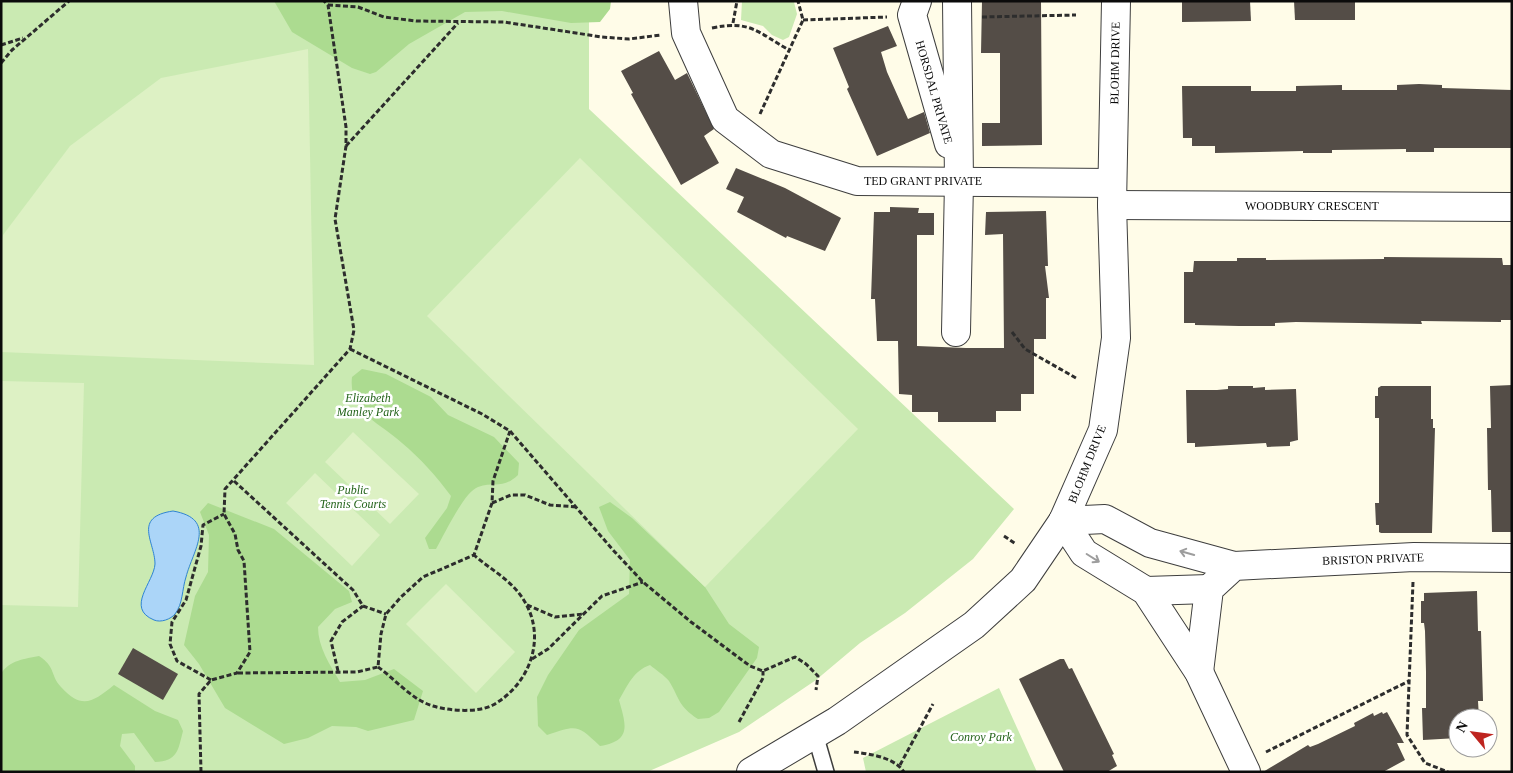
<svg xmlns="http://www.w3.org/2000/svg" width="1513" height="773" font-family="Georgia,serif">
  <rect width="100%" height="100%" fill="#fffce8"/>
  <g fill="#caeab2">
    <polygon points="1,1 589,1 589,109 1014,509 973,559 905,613 860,643 816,680 739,732 647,772 1,772"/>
    <polygon points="742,1 794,2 797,14 789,37 783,40 772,35 763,26 741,20"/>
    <polygon points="999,688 1037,772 866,772 863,758"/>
  </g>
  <g fill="#acdb90">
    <polygon points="274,1 611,1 610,9 600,22 571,23 502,11 465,12 409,44 376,72 370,74 352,68 292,32"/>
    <path d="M362 369 386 374 431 397 448 415 494 437 519 463 518 475C502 490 495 481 478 487 464 492 444 535 436 549H429L425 538 447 508 451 496C437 477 420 458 402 443 380 423 348 412 352 377Z"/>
    <path d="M610 502 632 518 705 587 729 624 759 647 757 658 719 712 709 718 698 719C678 706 680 699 669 681 664 675 656 670 650 665 633 671 628 685 619 700 626 725 632 741 600 746 577 724 577 725 547 735L538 726 537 697 548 675 579 630 629 594 630 560 608 531 599 507Z"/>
    <path d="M208 503 274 529 349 591 352 602 335 609 318 627C318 647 330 665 340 682L365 680 394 669 423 691 414 720 368 731 356 727 332 726 308 738 284 744 225 708 199 664 184 645 195 596 208 572 209 535 200 512Z"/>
    <path d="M39 656C56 667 50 675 61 687 82 710 93 702 114 685L155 711 178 720 183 731C178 750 178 761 155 762L134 733 122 734 120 746 135 766V772L1 771V674C9 660 25 659 39 656Z"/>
  </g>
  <g fill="#ddf1c4">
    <polygon points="308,49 314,365 1,352 1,245 3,235 70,146 161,78"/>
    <polygon points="580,158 858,429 705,587 427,316"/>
    <polygon points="1,381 84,383 78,607 1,605"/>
    <polygon points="353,432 419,494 390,524 325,462"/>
    <polygon points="315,473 380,535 352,566 286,503"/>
    <polygon points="446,584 515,652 476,693 406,624"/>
  </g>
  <path fill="#abd5f8" stroke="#3084d1" d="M173 511C218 519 193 550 186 577 182 589 183 604 175 614 171 619 161 623 154 620 125 608 154 582 155 564 155 542 132 517 173 511Z"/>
  <g fill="#544d47">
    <polygon points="982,1 1041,1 1042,145 982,146 982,123 1000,123 1000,53 981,53"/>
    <polygon points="1182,1 1250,1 1251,21 1182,22"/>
    <polygon points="1294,1 1355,1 1355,20 1295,20"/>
    <polygon points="888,26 897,46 881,52 887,72 908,119 924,112 930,133 877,156 847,89 849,87 833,48"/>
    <polygon points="659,51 675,80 687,73 714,129 704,136 719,163 681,185 631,94 633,93 621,71"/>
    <polygon points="1419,84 1442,85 1442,88 1512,90 1512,148 1434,148 1434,152 1406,152 1406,149 1332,150 1332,153 1303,153 1303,151 1215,153 1215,146 1192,146 1192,138 1183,138 1182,86 1251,86 1251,91 1296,91 1296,86 1342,85 1342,90 1397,90 1397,85"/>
    <polygon points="736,168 785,188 841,218 825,251 787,236 786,238 737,212 744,197 726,189"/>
    <polygon points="890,207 919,208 918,213 934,213 934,235 917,235 917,346 966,348 1004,348 1003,234 985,235 986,212 1046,211 1048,266 1045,266 1049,298 1046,298 1046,339 1034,339 1034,394 1021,394 1021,411 996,411 996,422 938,422 938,412 912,412 912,395 899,394 898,341 877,341 875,299 871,299 874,212 890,212"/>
    <polygon points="1384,257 1502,258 1503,265 1511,265 1512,320 1501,320 1501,322 1421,321 1422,324 1296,322 1275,323 1275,326 1239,326 1195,325 1195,323 1184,323 1184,272 1193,272 1194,261 1237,261 1237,258 1266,258 1266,260 1384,259"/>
    <polygon points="1512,385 1512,532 1492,532 1491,490 1488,490 1487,428 1491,428 1490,386"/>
    <polygon points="1228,386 1253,386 1253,388 1265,387 1265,390 1296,389 1298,440 1290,442 1290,446 1267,447 1266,443 1195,447 1195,443 1187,443 1186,390 1217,390 1228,389"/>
    <polygon points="1381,386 1431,386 1431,419 1433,419 1433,428 1435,428 1432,533 1381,533 1379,532 1379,525 1376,525 1375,503 1379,503 1379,418 1375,418 1375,396 1378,396 1378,388"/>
    <polygon points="1477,591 1478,631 1481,631 1483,701 1478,701 1479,718 1458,718 1458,738 1423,740 1422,708 1426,708 1426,672 1425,631 1424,623 1421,623 1421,601 1424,601 1424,593"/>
    <polygon points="133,648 178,674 163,700 118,674"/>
    <polygon points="1060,659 1064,659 1069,669 1072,668 1114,754 1112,755 1117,766 1107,772 1064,772 1019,679"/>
    <polygon points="1382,712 1383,714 1387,712 1404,743 1397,743 1405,760 1383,772 1263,772 1308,745 1310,747 1318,744 1355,726 1354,723 1373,713 1374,716"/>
  </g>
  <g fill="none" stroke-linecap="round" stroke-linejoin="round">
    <defs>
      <polyline id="service" points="815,734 826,772"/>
      <g id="minor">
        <polyline points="683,1 686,33 725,119 771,154 857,181 1112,183"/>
        <polyline points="917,1 912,15 949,144"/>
        <polyline points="1112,205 1512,207"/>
        <polyline points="956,332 959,182 957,1"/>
        <polyline points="1063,521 1084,553 1146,591 1199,672 1246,772"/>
        <polyline points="1063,521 1105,519 1150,543 1234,566"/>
        <polyline points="1146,591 1209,589"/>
        <polyline points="1199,672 1209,589 1234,566 1414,557 1512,558"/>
      </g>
      <polyline id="tertiary" points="751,772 837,721 974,625 1023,580 1063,521 1103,430 1116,338 1112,205 1116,1"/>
    </defs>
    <use href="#service" stroke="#3e3e3e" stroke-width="18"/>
    <use href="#minor" stroke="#3e3e3e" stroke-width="30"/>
    <use href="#tertiary" stroke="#3e3e3e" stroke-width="30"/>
    <g stroke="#2d2d2d" stroke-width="3" stroke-dasharray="5 2.5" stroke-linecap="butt">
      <polyline points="328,5 358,7 384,17 416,21 504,22 602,37 629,39 661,35"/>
      <polyline points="982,17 1076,15"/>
      <polyline points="803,20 887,17"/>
      <polyline points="733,23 737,1"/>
      <path d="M712 28C751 20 757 32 789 50"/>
      <polyline points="1,45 23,38"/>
      <polyline points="1,63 12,50 69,1"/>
      <polyline points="760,114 803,20 798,1"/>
      <polyline points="346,146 458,23"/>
      <polyline points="1012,332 1025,349 1076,378"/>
      <polyline points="350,349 482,414 510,431 613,550 643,582 691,622 750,666 763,671 795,657 806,664 818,676 816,690"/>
      <polyline points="234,481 353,590 363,606 386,614"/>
      <polyline points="492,503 511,495 525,495 550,505 577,507"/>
      <polyline points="1004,536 1016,544"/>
      <polyline points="1413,582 1407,735 1425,763 1448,772"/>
      <polyline points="527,605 555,617 583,614"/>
      <polyline points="532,659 548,649 602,596 643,582"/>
      <path d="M378 667C395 679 412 700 433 706 450 711 478 713 493 705 529 685 546 640 526 604 514 581 492 571 474 555"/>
      <polyline points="338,671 331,641 342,622 363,606"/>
      <polyline points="238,673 357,672 378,667 381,634 386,614 401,597 423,577 474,555 492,503 493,481 510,431"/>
      <polyline points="211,680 177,661 170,644 172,622 186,600 201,546 203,525 224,514"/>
      <polyline points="739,722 763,678 763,671"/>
      <path d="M854 752C870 754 894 757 904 772"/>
      <polyline points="1266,752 1409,681"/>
      <polyline points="900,765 933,704"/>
      <polyline points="201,772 199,694 211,680 237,673 250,652 244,561 238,550 235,534 224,514 225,489 350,349 354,330 335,219 346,146 346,127 328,5 324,1"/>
    </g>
    <use href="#service" stroke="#fff" stroke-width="15"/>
    <use href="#minor" stroke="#fff" stroke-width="28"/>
    <use href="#tertiary" stroke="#fff" stroke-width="28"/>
  </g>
  <defs><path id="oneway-shaft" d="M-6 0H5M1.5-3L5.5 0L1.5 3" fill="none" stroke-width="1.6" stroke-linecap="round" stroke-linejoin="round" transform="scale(1.25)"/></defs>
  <g stroke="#9d9d9d">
    <use href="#oneway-shaft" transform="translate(1187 553) rotate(-164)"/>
    <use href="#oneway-shaft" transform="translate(1093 558) rotate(32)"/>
  </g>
  <g text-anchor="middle" stroke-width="5" stroke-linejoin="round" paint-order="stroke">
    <g font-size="12" fill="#0b0b0b" stroke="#fff">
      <text transform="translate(1115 63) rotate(-89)" y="4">BLOHM DRIVE</text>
      <text transform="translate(934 92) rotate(74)" y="4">HORSDAL PRIVATE</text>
      <text x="923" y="185">TED GRANT PRIVATE</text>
      <text x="1312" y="210">WOODBURY CRESCENT</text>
      <text transform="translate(1087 464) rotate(-68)" y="4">BLOHM DRIVE</text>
      <text transform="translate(1373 559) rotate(-2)" y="4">BRISTON PRIVATE</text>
    </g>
    <g font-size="12" font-style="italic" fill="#23631a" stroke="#fff">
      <text x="368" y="402">Elizabeth<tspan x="368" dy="14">Manley Park</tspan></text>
      <text x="353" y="494">Public<tspan x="353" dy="14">Tennis Courts</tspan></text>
      <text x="981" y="741">Conroy Park</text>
    </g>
  </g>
  <rect width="1513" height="773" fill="none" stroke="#0b0b0b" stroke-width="5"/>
  <g transform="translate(1473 733) rotate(299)"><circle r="24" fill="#ffffff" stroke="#9d9d9d"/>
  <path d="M0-4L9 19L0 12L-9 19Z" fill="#be241f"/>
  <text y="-8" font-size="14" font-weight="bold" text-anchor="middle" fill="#0b0b0b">N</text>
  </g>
</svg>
